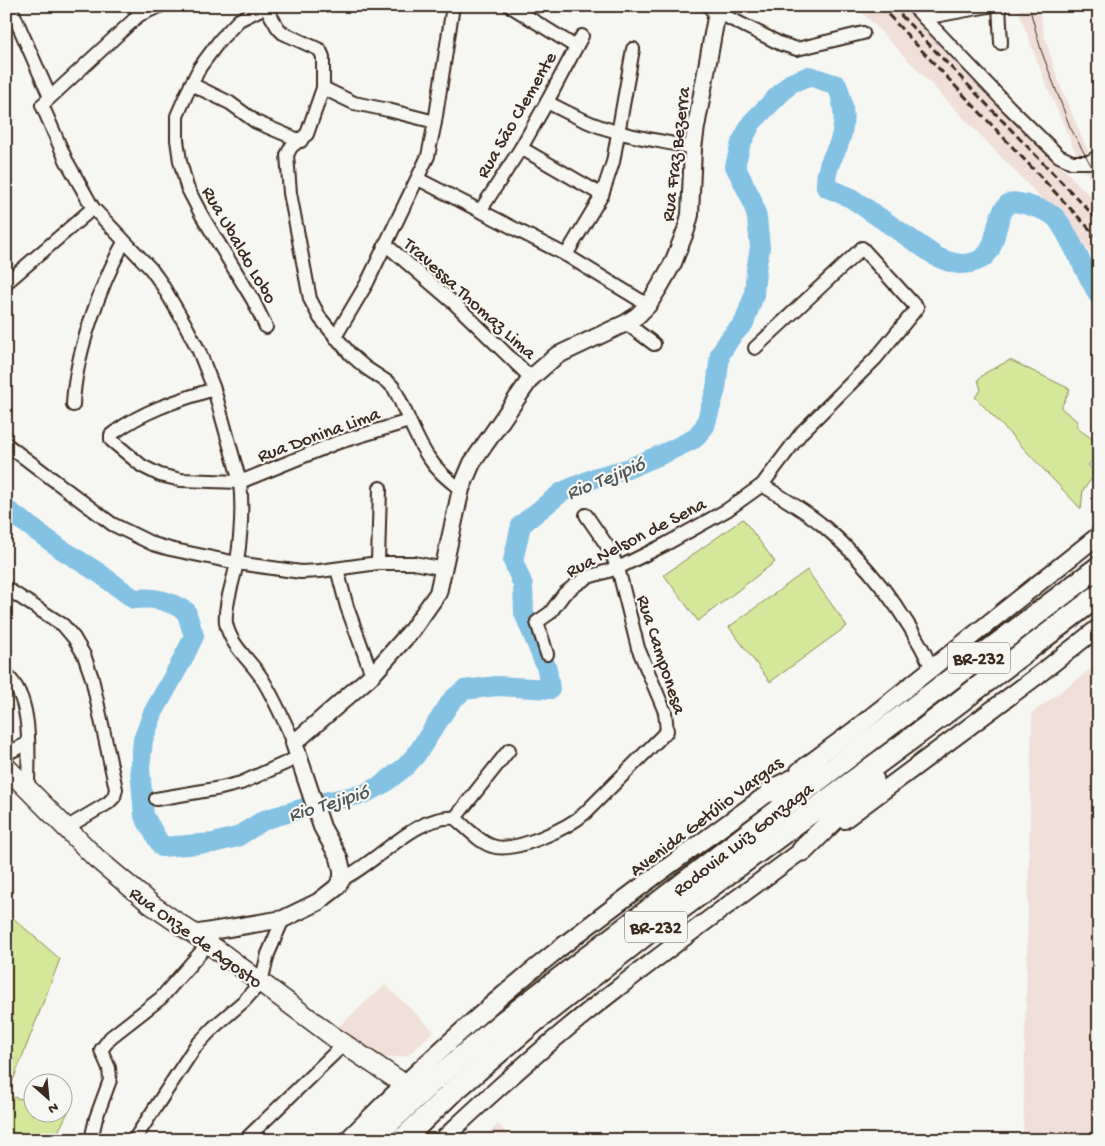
<svg xmlns="http://www.w3.org/2000/svg" width="1105" height="1146" font-family="'Gochi Hand',sans-serif">
  <rect width="100%" height="100%" fill="#f6f6f2"/>
  <filter id="ink" filterUnits="userSpaceOnUse"><feTurbulence type="fractalNoise" baseFrequency=".02" numOctaves="2"/><feDisplacementMap in="SourceGraphic" scale="10" xChannelSelector="R" yChannelSelector="G"/><feConvolveMatrix kernelMatrix="1 2 1 2 8 2 1 2 1" color-interpolation-filters="sRGB"/></filter>
  <g filter="url(#ink)">
    <g fill="#f0dfd8">
      <polygon points="856,6 906,6 1089,195 1095,188 1073,147 1044,79 1020,15 1019,6 1039,6 1043,31 1058,80 1086,147 1099,170 1099,262 1034,191"/>
      <polygon points="1099,663 1099,1140 1023,1140 1032,713"/>
      <polygon points="385,985 434,1031 407,1056 387,1058 379,1057 338,1027"/>
      <polygon points="498,1124 512,1140 481,1140"/>
    </g>
    <g fill="#d5e79a" stroke="#88885c">
      <polygon points="1010,360 1070,389 1061,408 1077,421 1077,428 1098,443 1099,463 1094,460 1088,465 1097,472 1083,490 1081,509 975,397 981,390 978,380 985,373"/>
      <polygon points="743,519 775,562 698,621 664,575"/>
      <polygon points="807,570 847,626 770,682 729,627"/>
      <polygon points="6,912 60,959 7,1096 32,1101 32,1114 62,1114 63,1107 70,1108 54,1140 6,1140"/>
    </g>
    <g fill="none" stroke-linecap="round" stroke-linejoin="round">
      <path stroke="#84c2e4" stroke-width="20" d="M6 509 61 549 99 573 134 599C156 597 166 600 186 611L194 636 183 659 153 713 143 740 140 769 144 816 162 847 213 843 237 837 264 820 324 802 364 794 383 784 405 767 416 755 452 700 464 690 497 686 550 689 547 669 524 613 523 585 513 561 521 525 562 492 597 477 627 469 665 453 694 439 705 426 716 389 720 354 731 337 744 323 754 295 756 270 760 247 757 218 752 200 735 166 741 143 752 122 791 83 809 76 837 85C845 105 846 126 838 146 831 160 825 171 826 187L851 198 937 257C951 263 962 267 977 261 1000 252 992 221 1007 205 1012 200 1018 203 1024 204 1034 207 1049 211 1056 218 1063 226 1069 239 1074 248 1082 264 1090 280 1099 296"/>
      <defs>
        <g id="minor">
          <polyline points="10,6 50,97"/>
          <path d="M135 6 139 15 42 105 66 160 93 208 151 269 161 283 185 324 199 351 214 389 240 482C243 509 241 535 237 562 234 580 224 605 226 623 230 645 250 660 261 677 274 698 284 720 294 743"/>
          <polyline points="265,6 278,28 283,33 320,50 323,57 323,88 354,103 388,110 435,122"/>
          <polyline points="510,6 576,47"/>
          <polyline points="913,6 1009,107 1059,156 1072,162 1089,162 1099,156"/>
          <polyline points="999,6 1001,43"/>
          <polyline points="265,7 239,20 220,40 200,67 187,93 177,116 177,140 180,161 187,187 201,214 253,300 266,327"/>
          <polyline points="717,12 781,44 797,49 863,33"/>
          <polyline points="139,15 160,6"/>
          <polyline points="924,18 989,6"/>
          <polyline points="191,84 230,103 256,122 301,141"/>
          <path d="M323 88 307 134 291 147 287 155 290 193 310 299 320 318 351 355 366 368 389 383 394 388C415 428 420 462 461 489"/>
          <path d="M547 102C570 114 593 126 618 132 642 139 668 142 693 148"/>
          <polyline points="521,148 602,195"/>
          <polyline points="418,179 566,255 648,305"/>
          <polyline points="480,211 521,148 547,102 582,36"/>
          <polyline points="385,244 455,304 531,378"/>
          <polyline points="566,255 602,195 613,162 633,49"/>
          <polyline points="6,283 93,208"/>
          <polyline points="626,323 654,344"/>
          <polyline points="335,337 367,283 428,156 435,122 453,6"/>
          <path d="M214 389C179 400 145 410 115 432L111 435V440L142 466 160 475 181 480 240 482 336 443 409 421"/>
          <path d="M73 405C75 355 100 286 124 242"/>
          <polyline points="6,444 112,524 153,544 170,549 237,563 301,572 320,571 378,563 414,563 445,569"/>
          <path d="M762 485C782 497 802 509 820 523 867 562 906 613 932 668"/>
          <polyline points="378,563 380,488"/>
          <polyline points="337,569 347,607 372,675"/>
          <polyline points="6,588 63,625 74,638 84,655 92,678 116,789 114,797 108,803 66,828"/>
          <polyline points="547,654 537,622 550,613 564,594 574,586 588,577 618,568 666,544 727,510 762,485 802,432 876,358 917,308 862,248 755,348"/>
          <path d="M6 675C34 698 28 755 28 788"/>
          <polyline points="6,754 28,743"/>
          <polyline points="156,799 221,788 241,783 299,757"/>
          <polyline points="455,818 509,750"/>
          <path d="M342 879C376 864 416 814 455 818 466 827 479 842 492 846 514 854 568 828 585 813L667 731 665 712 638 648 618 568 608 547 586 515"/>
          <polyline points="91,1140 96,1118 110,1080 109,1068 101,1050 111,1037 161,998 208,944"/>
          <polyline points="134,1140 195,1047 214,1027 244,1001 261,982 268,954 283,919"/>
          <polyline points="245,1140 344,1044"/>
        </g>
        <g id="tertiary">
          <polyline points="799,771 853,731 1099,535"/>
          <polyline points="844,820 1037,676 1099,627"/>
          <polyline points="193,934 283,919 318,902 336,888 342,879 342,870 339,858 322,827 294,743 372,675 412,630 438,593 461,489 472,463 531,378 556,356 626,323 637,316 648,305 660,286 673,263 686,230 690,215 693,148 696,127 717,12 711,6"/>
          <path d="M347 1140C413 1074 482 1010 555 952 628 894 704 841 779 785"/>
          <path d="M442 1140C497 1088 554 1037 614 991 679 940 746 892 812 843"/>
        </g>
        <polyline id="secondary" points="6,767 96,858 152,905 223,954 335,1038 404,1084"/>
        <g id="trunk">
          <polyline points="771,791 819,768"/>
          <polyline points="803,850 873,780"/>
          <polyline points="371,1140 433,1081 503,1022 860,748 1099,567"/>
          <polyline points="402,1140 451,1093 535,1021 650,931 924,729 1099,595"/>
        </g>
      </defs>
      <use href="#minor" stroke="#3b2a1e" stroke-width="16"/>
      <use href="#tertiary" stroke="#3b2a1e" stroke-width="20"/>
      <use href="#secondary" stroke="#3b2a1e" stroke-width="22"/>
      <use href="#trunk" stroke="#3b2a1e" stroke-width="25"/>
      <use href="#minor" stroke="#f6f6f2" stroke-width="12"/>
      <use href="#tertiary" stroke="#f6f6f2" stroke-width="16"/>
      <use href="#secondary" stroke="#f6f6f2" stroke-width="19"/>
      <use href="#trunk" stroke="#f6f6f2" stroke-width="21"/>
      <polyline stroke="#3b2a1e" stroke-width="1" points="1029,6 1041,50 1070,127 1099,180"/>
      <g stroke="#3b2a1e" stroke-width="3" stroke-dasharray="8 4" stroke-linecap="butt">
        <polyline points="880,6 1099,239"/>
        <polyline points="892,6 1099,221"/>
      </g>
    </g>
  </g>
  <g text-anchor="middle" stroke-width="4.5" stroke-linejoin="round" paint-order="stroke">
    <g fill="#f6f6f2" stroke="#73675e" stroke-width="1">
      <rect x="948" y="642.5" width="62" height="31" rx="4"/>
      <rect x="625" y="911.5" width="62" height="31" rx="4"/>
    </g>
    <g font-size="18" font-weight="bold" fill="#3b2a1e">
      <text x="979" y="664">BR-232</text>
      <text x="656" y="933">BR-232</text>
    </g>
    <g font-size="19" fill="#3b2a1e" stroke="#f6f6f2">
      <text transform="translate(515 114) rotate(-60)" y="7">Rua São Clemente</text>
      <text transform="translate(674 154) rotate(-83)" y="7">Rua Fraz Bezerra</text>
      <text transform="translate(241 244) rotate(60)" y="7">Rua Ubaldo Lobo</text>
      <text transform="translate(471 297) rotate(42)" y="7">Travessa Thomaz Lima</text>
      <text transform="translate(318 433) rotate(-20)" y="7">Rua Donina Lima</text>
      <text transform="translate(635 536) rotate(-27)" y="7">Rua Nelson de Sena</text>
      <text transform="translate(663 654) rotate(72)" y="7">Rua Camponesa</text>
      <text transform="translate(705 815) rotate(-37)" y="7">Avenida Getúlio Vargas</text>
      <text transform="translate(742 838) rotate(-38)" y="7">Rodovia Luiz Gonzaga</text>
      <text transform="translate(197 936) rotate(36)" y="7">Rua Onze de Agosto</text>
    </g>
    <g font-size="20" font-style="italic" fill="#515859" stroke="#f6f6f2">
      <text transform="translate(605 477) rotate(-22)" y="7">Rio Tejipió</text>
      <text transform="translate(328 802) rotate(-17)" y="7">Rio Tejipió</text>
    </g>
  </g>
  <rect width="1105" height="1146" fill="none" stroke="#f6f6f2" stroke-width="25"/>
  <rect x="12" y="12" width="1080" height="1121" fill="none" stroke="#3b2a1e" stroke-width="2" filter="url(#ink)"/>
  <g transform="translate(48 1098) rotate(153)"><circle r="24" fill="#f6f6f2" stroke="#aba49d"/>
  <path d="M0-4L9 19L0 12L-9 19Z" fill="#3b2a1e"/>
  <text y="-8" font-size="14" font-weight="bold" text-anchor="middle" fill="#3b2a1e">N</text>
  </g>
</svg>
